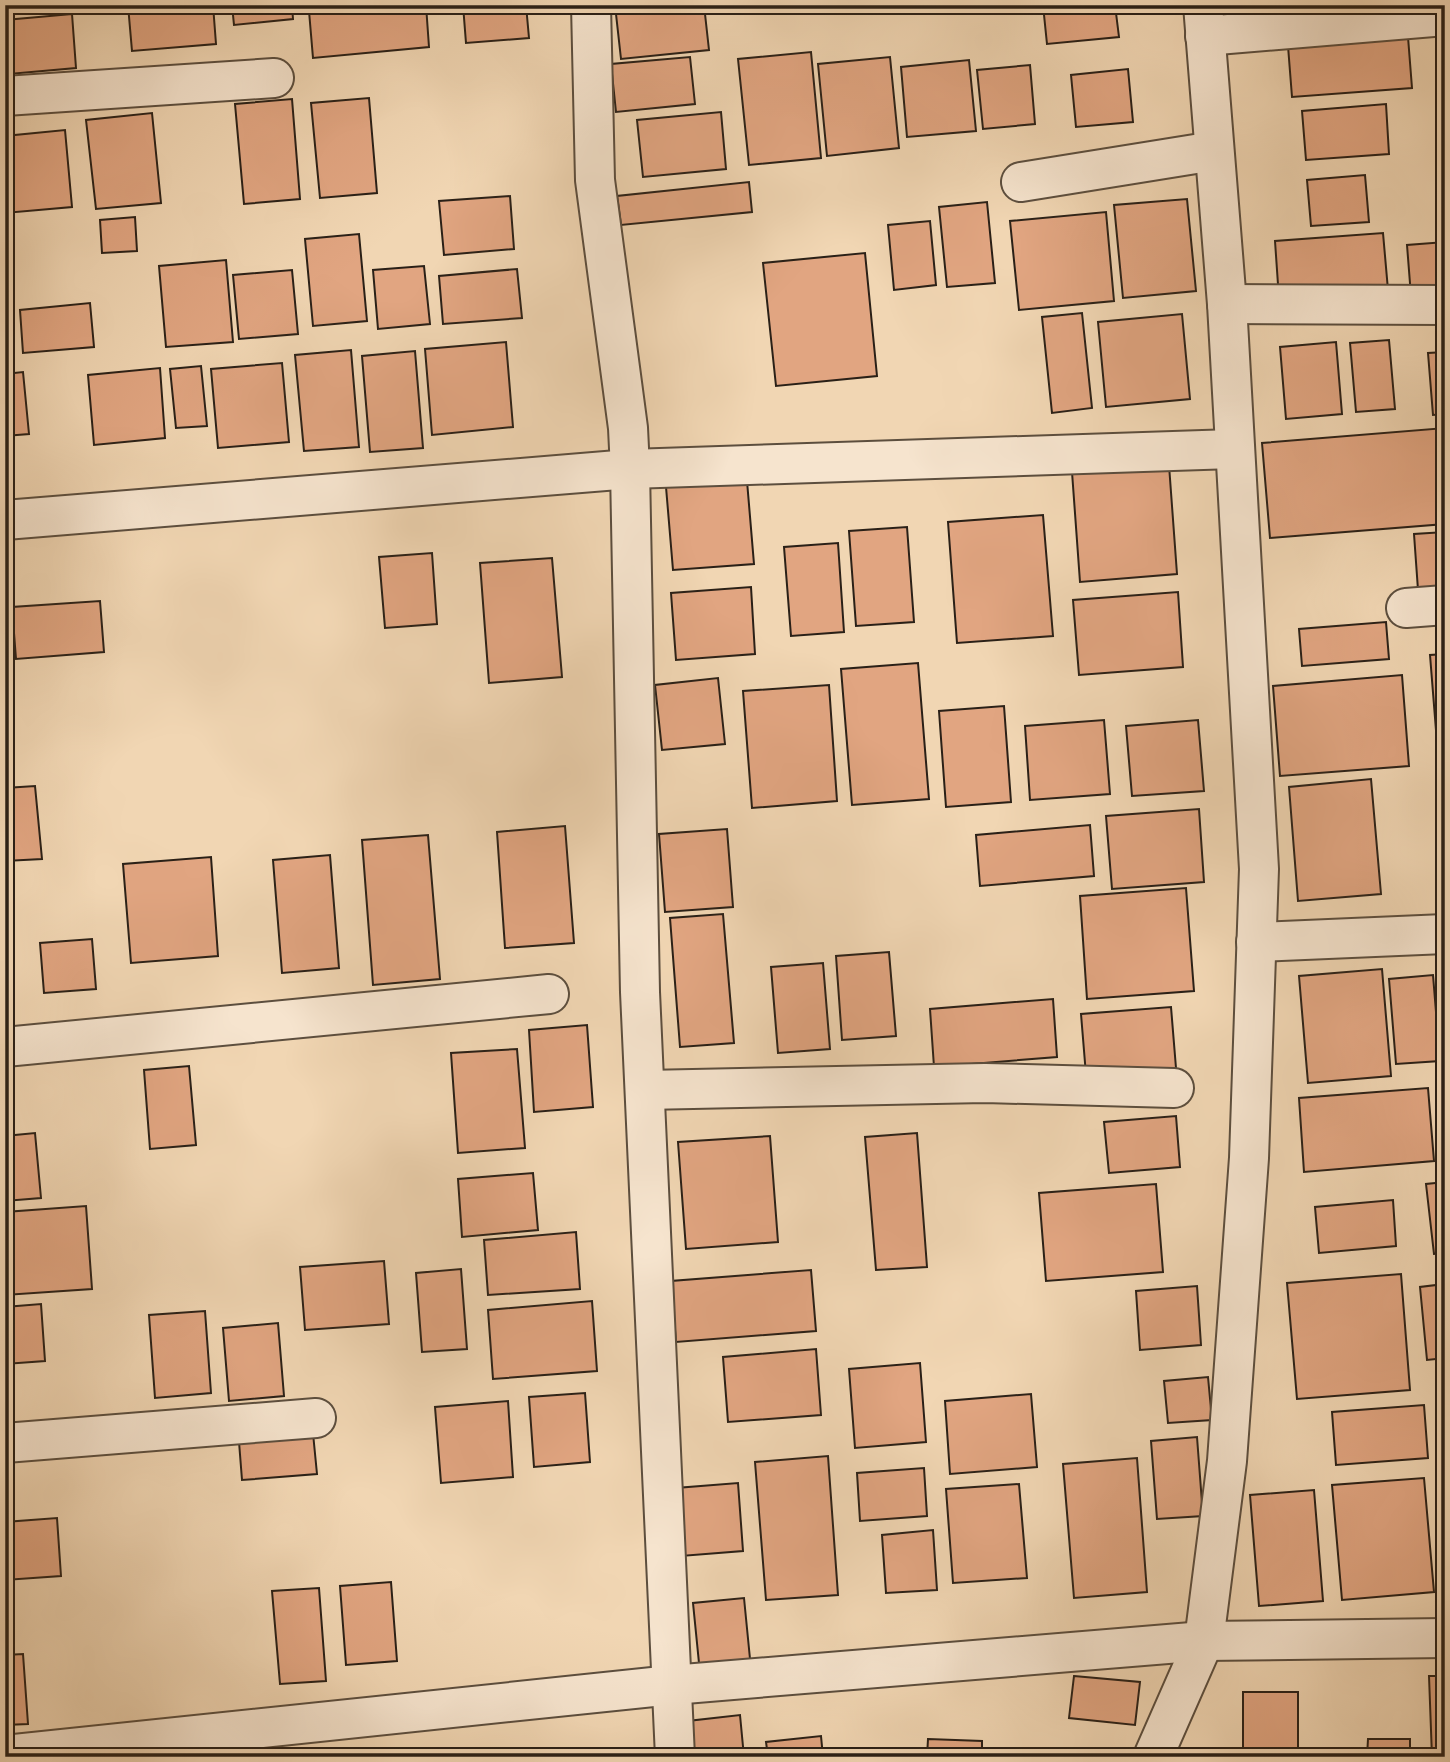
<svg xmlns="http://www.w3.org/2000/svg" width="1450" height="1762" font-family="'Gentium Book Plus',serif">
  <rect width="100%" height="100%" fill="#f1d6b3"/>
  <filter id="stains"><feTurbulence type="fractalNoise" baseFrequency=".00286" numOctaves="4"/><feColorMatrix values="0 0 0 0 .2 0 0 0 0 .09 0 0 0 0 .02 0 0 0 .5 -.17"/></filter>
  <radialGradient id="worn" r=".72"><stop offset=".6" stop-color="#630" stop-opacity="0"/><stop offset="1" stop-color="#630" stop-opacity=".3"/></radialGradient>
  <g fill="#e1a581" stroke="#2a2017" stroke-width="2">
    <polygon points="128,5 213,5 216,44 132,51"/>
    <polygon points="232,5 292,5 293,19 234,25"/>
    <polygon points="382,5 426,5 429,47 313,58 309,11"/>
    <polygon points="463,5 526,5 529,38 466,43"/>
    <polygon points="615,5 704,5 709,50 621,59"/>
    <polygon points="1043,5 1115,5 1119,37 1047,44"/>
    <polygon points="72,14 76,68 9,74 5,20"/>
    <polygon points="1408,37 1412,88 1292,97 1288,46"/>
    <polygon points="811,52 821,158 749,165 738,59"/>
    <polygon points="690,57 695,104 616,112 611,64"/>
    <polygon points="890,57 899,148 827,156 818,64"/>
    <polygon points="969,60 976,131 907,137 901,67"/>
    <polygon points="1030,65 1035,124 983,129 977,70"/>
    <polygon points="1128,69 1133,122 1076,127 1071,75"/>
    <polygon points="369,98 377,193 320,198 311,103"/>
    <polygon points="292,99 300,199 244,204 235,104"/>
    <polygon points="1386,104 1389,154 1306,160 1302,111"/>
    <polygon points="721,112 726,169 643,177 637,120"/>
    <polygon points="152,113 161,203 96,209 86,120"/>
    <polygon points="65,130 72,207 5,213 5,136"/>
    <polygon points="1365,175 1369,222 1311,226 1307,180"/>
    <polygon points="749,182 752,212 621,225 617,196"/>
    <polygon points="510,196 514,249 444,255 439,201"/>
    <polygon points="1187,199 1196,291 1123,298 1114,205"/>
    <polygon points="987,202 995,283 947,287 939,207"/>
    <polygon points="1106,212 1114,301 1019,310 1010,221"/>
    <polygon points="135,217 137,251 102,253 100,220"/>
    <polygon points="930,221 936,285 894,290 888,225"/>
    <polygon points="1383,233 1388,290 1279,299 1275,241"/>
    <polygon points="359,234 367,321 313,326 305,239"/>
    <polygon points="1445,242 1445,293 1411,296 1407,245"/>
    <polygon points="865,253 877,376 776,386 763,263"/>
    <polygon points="226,260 233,342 166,347 159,266"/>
    <polygon points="424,266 430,324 378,329 373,270"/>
    <polygon points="517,269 522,318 443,324 439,276"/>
    <polygon points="292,270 298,334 239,339 233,275"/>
    <polygon points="90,303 94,347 23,353 20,310"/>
    <polygon points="1082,313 1092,408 1052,413 1042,317"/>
    <polygon points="1182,314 1190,399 1106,407 1098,322"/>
    <polygon points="1389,340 1395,409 1356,412 1350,343"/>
    <polygon points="506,342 513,427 432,435 425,349"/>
    <polygon points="1336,342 1342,414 1286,419 1280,347"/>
    <polygon points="351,350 359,447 304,451 295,355"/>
    <polygon points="415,351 423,448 370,452 362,356"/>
    <polygon points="1445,352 1445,414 1433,415 1428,353"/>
    <polygon points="282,363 289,442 218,448 211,369"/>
    <polygon points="201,366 207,426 176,428 170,369"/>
    <polygon points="160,368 165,438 94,445 88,375"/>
    <polygon points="23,372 29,434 5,436 5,374"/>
    <polygon points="1445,428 1445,524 1270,538 1262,443"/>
    <polygon points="1169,465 1177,574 1080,582 1072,472"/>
    <polygon points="747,481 754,564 673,570 666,487"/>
    <polygon points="1043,515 1053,636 957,643 948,522"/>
    <polygon points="907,527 914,622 856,626 849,531"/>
    <polygon points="1445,532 1445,588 1418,590 1414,534"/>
    <polygon points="838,543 844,632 791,636 784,547"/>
    <polygon points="432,553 437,624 385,628 379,557"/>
    <polygon points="552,558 562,677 489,683 480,563"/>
    <polygon points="751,587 755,654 676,660 671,593"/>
    <polygon points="1178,592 1183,667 1079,675 1073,600"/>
    <polygon points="100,601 104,652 16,659 12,607"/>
    <polygon points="1386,622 1389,659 1302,666 1299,629"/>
    <polygon points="1445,654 1445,768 1439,768 1430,655"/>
    <polygon points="918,663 929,799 852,805 841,669"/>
    <polygon points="1402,675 1409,766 1280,776 1273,686"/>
    <polygon points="718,678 725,744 662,750 655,685"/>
    <polygon points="829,685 837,801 752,808 743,691"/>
    <polygon points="5,688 12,740 5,740"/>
    <polygon points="1004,706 1011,802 946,807 939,711"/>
    <polygon points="1104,720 1110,794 1030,800 1025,726"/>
    <polygon points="1198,720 1204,791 1132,796 1126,726"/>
    <polygon points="1371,779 1381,894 1298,901 1289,787"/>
    <polygon points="35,786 42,859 5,861 5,788"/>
    <polygon points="1199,809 1204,882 1112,889 1106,816"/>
    <polygon points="1090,825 1094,876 980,886 976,835"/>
    <polygon points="565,826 574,943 505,948 497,832"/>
    <polygon points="727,829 733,907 665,912 659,834"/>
    <polygon points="428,835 440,979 373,985 362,840"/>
    <polygon points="330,855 339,968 282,973 273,860"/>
    <polygon points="211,857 218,956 131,963 123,864"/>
    <polygon points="1186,888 1194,991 1087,999 1080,896"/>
    <polygon points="723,914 734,1043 680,1047 670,918"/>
    <polygon points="5,930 13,1023 5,1024"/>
    <polygon points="92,939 96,989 44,993 40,943"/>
    <polygon points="889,952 896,1036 842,1040 836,956"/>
    <polygon points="823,963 830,1049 778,1053 771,967"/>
    <polygon points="1382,969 1391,1076 1308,1083 1299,976"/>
    <polygon points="1433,975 1440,1061 1396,1064 1389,979"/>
    <polygon points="1053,999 1057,1057 934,1067 930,1009"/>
    <polygon points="1171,1007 1176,1068 1086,1075 1081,1014"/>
    <polygon points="587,1025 593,1107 534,1112 529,1030"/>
    <polygon points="517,1049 525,1148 458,1153 451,1053"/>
    <polygon points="189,1066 196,1145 150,1149 144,1070"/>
    <polygon points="1428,1088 1434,1161 1304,1172 1299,1098"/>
    <polygon points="1176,1116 1180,1167 1109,1173 1104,1122"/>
    <polygon points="35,1133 41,1198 5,1201 5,1136"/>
    <polygon points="917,1133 927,1267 876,1270 865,1137"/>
    <polygon points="770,1136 778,1242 686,1249 678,1142"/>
    <polygon points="533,1173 538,1230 462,1237 458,1179"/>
    <polygon points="1445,1182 1445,1253 1434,1254 1426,1184"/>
    <polygon points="1156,1184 1163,1272 1046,1281 1039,1193"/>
    <polygon points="1393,1200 1396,1246 1319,1253 1315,1207"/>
    <polygon points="86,1206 92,1289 5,1295 5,1212"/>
    <polygon points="576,1232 580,1289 488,1295 484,1240"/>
    <polygon points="384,1261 389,1324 305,1330 300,1267"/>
    <polygon points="461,1269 467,1349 422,1352 416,1273"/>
    <polygon points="811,1270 816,1331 676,1342 671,1281"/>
    <polygon points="1401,1274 1410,1390 1297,1399 1287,1283"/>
    <polygon points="1445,1284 1445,1358 1427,1360 1420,1287"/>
    <polygon points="1197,1286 1201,1345 1140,1350 1136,1291"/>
    <polygon points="592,1301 597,1371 493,1379 488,1310"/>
    <polygon points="41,1304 45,1361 5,1364 5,1307"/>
    <polygon points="205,1311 211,1393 155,1398 149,1315"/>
    <polygon points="278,1323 284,1396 229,1401 223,1328"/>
    <polygon points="816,1349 821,1415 728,1422 723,1357"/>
    <polygon points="920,1363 926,1442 855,1448 849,1369"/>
    <polygon points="1208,1377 1212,1420 1168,1423 1164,1381"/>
    <polygon points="585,1393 590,1462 534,1467 529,1397"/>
    <polygon points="1031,1394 1037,1467 950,1474 945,1401"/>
    <polygon points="508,1401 513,1477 441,1483 435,1407"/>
    <polygon points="1424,1405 1428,1458 1336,1465 1332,1412"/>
    <polygon points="312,1423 317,1474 242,1480 238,1429"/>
    <polygon points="1197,1437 1203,1516 1157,1519 1151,1441"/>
    <polygon points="828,1456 838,1595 766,1600 755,1462"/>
    <polygon points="1137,1458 1147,1592 1074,1598 1063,1464"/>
    <polygon points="924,1468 927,1516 860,1521 857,1473"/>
    <polygon points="1424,1478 1434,1592 1342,1600 1332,1485"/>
    <polygon points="1439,1482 1445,1482 1445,1560"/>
    <polygon points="738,1483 743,1551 681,1556 676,1488"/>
    <polygon points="1019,1484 1027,1578 953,1583 946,1489"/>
    <polygon points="1314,1490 1323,1601 1259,1606 1250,1495"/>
    <polygon points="57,1518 61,1576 5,1580 5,1522"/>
    <polygon points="933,1530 937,1590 886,1593 882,1535"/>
    <polygon points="391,1582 397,1661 346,1665 340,1586"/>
    <polygon points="319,1588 326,1681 280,1684 272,1591"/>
    <polygon points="744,1598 751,1669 700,1673 693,1603"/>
    <polygon points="23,1654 28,1724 5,1725 5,1655"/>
    <polygon points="1074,1676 1140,1682 1135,1725 1069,1718"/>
    <polygon points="1429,1676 1445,1676 1445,1757 1432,1757"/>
    <rect x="1243" y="1692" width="55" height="65"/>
    <polygon points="740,1715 744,1757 692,1757 688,1721"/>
    <polygon points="821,1736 823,1757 768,1757 766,1742"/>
    <polygon points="928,1739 982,1741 982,1757 927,1757"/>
    <polygon points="1368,1739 1410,1739 1410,1757 1367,1757"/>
    <polygon points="997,1750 1067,1757 996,1757"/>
  </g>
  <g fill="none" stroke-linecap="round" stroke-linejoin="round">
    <defs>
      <g id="minor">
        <polyline points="591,5 595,180 628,428 630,469 640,992 675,1757"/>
        <polyline points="1205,36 1445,16"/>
        <polyline points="5,96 274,78"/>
        <polyline points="1021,182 1214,151"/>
        <polyline points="1227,304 1445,305"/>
        <polyline points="5,520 630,469 1233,449"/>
        <polyline points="1406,608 1445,605"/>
        <polyline points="1256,942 1445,934"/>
        <polyline points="5,1047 549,994"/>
        <polyline points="645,1090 985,1083 1174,1088"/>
        <polyline points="5,1443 316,1418"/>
        <polyline points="5,1755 672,1685 1204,1641 1445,1638"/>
        <polyline points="1153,1757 1204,1641 1227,1461 1249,1158 1259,869 1227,304 1203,5"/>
      </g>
    </defs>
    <use href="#minor" stroke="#5c4e3e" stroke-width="42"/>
    <use href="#minor" stroke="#f6e4ce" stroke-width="38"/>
  </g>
  <rect width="1450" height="1762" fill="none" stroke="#f1d6b3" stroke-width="28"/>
  <rect x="7" y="7" width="1436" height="1748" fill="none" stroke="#2a2017" stroke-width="3.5"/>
  <rect x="14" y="14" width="1422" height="1734" fill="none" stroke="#2a2017" stroke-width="2"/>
  <rect width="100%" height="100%" filter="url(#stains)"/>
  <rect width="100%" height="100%" fill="url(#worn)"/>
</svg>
